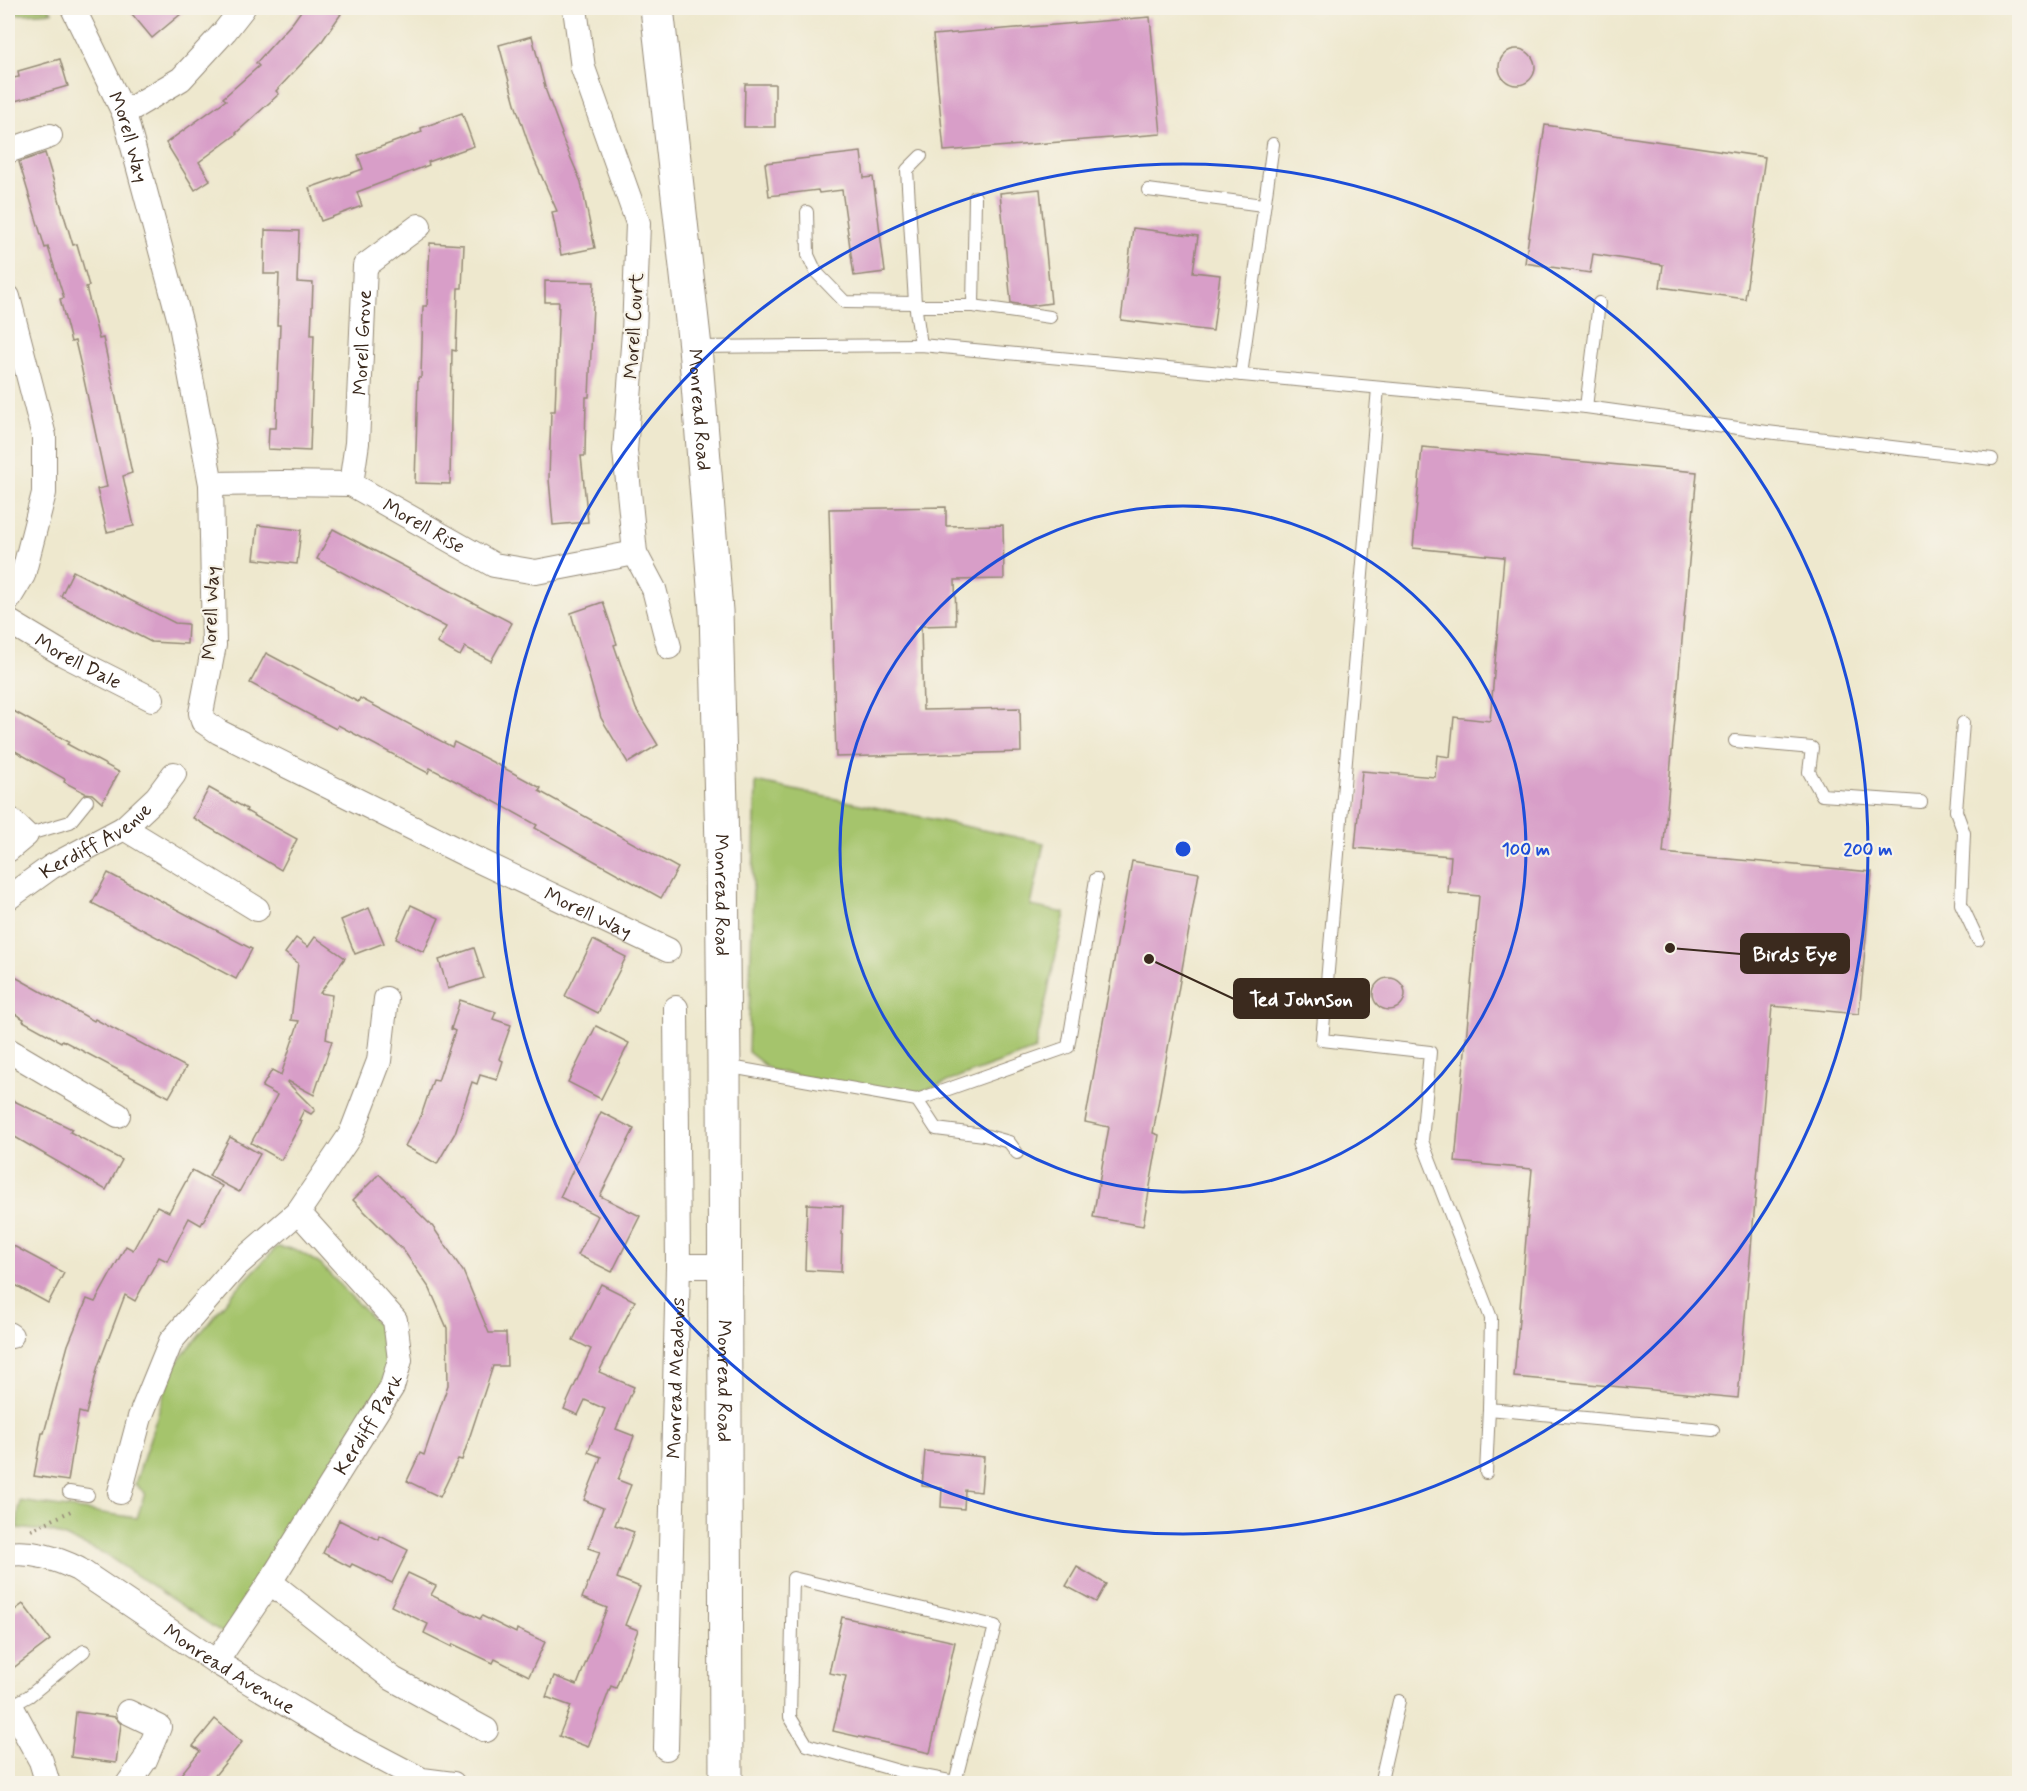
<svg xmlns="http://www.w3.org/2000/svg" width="2027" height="1791" font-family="Mynerve,sans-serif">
  <rect width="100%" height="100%" fill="#f7f3e8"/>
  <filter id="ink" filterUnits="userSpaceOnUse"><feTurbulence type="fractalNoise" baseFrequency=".0167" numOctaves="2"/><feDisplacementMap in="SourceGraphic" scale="12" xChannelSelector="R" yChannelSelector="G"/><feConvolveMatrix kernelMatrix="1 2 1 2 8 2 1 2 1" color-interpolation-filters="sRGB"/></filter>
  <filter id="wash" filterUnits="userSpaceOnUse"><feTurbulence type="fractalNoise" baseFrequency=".008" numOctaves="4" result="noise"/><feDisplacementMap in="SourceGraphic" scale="24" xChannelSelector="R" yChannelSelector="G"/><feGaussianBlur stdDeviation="1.35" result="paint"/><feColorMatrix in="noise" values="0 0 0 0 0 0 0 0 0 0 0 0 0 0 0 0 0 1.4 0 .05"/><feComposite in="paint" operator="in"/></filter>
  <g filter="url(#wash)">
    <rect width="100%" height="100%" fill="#eee8ce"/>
    <g fill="#a5c46c" stroke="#707745" stroke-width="1.5">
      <polygon points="8,8 49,8 52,12 8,15"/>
      <polygon points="756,782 1044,843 1031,906 1065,913 1035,1050 903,1098 771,1070 748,1052"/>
      <polygon points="277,1247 295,1249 320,1264 380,1327 388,1360 382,1389 224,1634 103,1553 53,1532 17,1528 20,1501 137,1518 145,1493 135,1484 173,1367 233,1293"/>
    </g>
    <g id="blocks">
      <g fill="#d89ec8">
        <polygon points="127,8 188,8 152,38"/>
        <polygon points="303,8 331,8 341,14 320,44 276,91 279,94 236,133 237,134 199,162 210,180 195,190 166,143 226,100 223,98 259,66 256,63 293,22"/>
        <polygon points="1150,17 1161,134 944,151 933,35"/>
        <polygon points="532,36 546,91 562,134 561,135 581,182 595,248 561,255 552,212 557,211 533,157 516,107 499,45"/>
        <circle cx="1517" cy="67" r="18"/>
        <polygon points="60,59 68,86 8,103 8,79 19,77 18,71"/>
        <polygon points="745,84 775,84 775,127 744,127"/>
        <polygon points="462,113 474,146 428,162 429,165 357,192 362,206 321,221 309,188 363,169 358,155 422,132 421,128"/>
        <polygon points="1545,125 1765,157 1745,299 1660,287 1663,265 1593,254 1590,273 1525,263"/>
        <polygon points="861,152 864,178 873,177 885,272 854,276 842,190 819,193 818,190 769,196 765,163"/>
        <polygon points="45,153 73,245 77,244 89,286 86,287 99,339 103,338 132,473 123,476 134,526 107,532 97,489 107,487 81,366 75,341 71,342 60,299 64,298 48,247 45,248 19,162"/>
        <polygon points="1040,189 1051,303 1029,306 1011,303 1000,193"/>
        <polygon points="1133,228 1198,236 1193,272 1220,275 1213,331 1121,320"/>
        <polygon points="265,230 299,231 297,282 313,283 311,335 314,335 310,451 268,449 269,428 276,428 280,325 277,325 279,274 264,274"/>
        <polygon points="430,243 464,245 462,288 458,288 456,351 452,350 450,484 415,483 418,378 421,378 423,306 427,306"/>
        <polygon points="545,281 594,282 589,397 586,397 585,456 581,456 588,522 553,525 549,479 551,411 555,411 559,302 545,302"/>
        <polygon points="1422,447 1697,472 1663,853 1872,872 1859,1014 1772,1006 1738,1398 1514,1377 1532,1169 1455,1162 1479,896 1448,893 1451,856 1355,848 1362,771 1435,777 1437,755 1450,757 1454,717 1490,721 1504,557 1413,548"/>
        <polygon points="946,507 946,526 1003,525 1004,579 955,580 956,625 921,626 923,710 1020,708 1021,752 836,757 829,509"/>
        <polygon points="258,525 301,530 297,564 254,559"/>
        <polygon points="333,529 512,623 491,661 465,647 460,656 437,643 446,627 317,559"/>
        <polygon points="73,571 175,623 188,624 187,644 151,642 61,596"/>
        <polygon points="603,602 617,644 614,645 636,709 658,745 628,763 601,718 571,613"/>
        <polygon points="266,653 358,702 360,698 452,747 454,742 502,767 541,788 539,791 678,868 661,898 535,828 537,825 477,792 430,768 428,773 338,725 336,729 250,683"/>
        <polygon points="8,708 69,742 67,744 119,772 102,803 92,794 85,793 64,782 65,779 8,747"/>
        <polygon points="209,788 247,809 246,811 297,839 281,870 193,818"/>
        <polygon points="1132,861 1199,873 1153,1133 1159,1135 1143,1226 1093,1217 1109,1127 1085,1122"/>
        <polygon points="108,873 252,949 236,979 92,903"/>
        <polygon points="411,905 439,918 424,952 396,939"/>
        <polygon points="369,908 384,943 355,954 341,920"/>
        <polygon points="315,937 345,958 320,993 332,995 326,1039 332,1041 314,1095 288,1081 287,1082 315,1110 311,1114 304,1110 299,1120 302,1121 281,1160 251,1143 277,1095 262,1087 272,1070 281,1075 299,1021 291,1020 298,963 285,953 296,938 308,947"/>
        <polygon points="593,940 626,957 598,1013 565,996"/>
        <polygon points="474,948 484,978 448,989 439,960"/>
        <polygon points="8,973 94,1021 95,1019 186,1067 169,1097 62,1040 61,1042 23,1021 24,1019 8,1010"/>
        <circle cx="1389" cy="994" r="16"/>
        <polygon points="460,1000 496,1012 493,1019 511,1025 499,1059 503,1061 497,1080 480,1075 477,1084 472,1082 455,1133 437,1164 405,1146 421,1116 433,1080 438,1081 455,1031 451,1029"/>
        <polygon points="596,1026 629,1043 601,1099 568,1082"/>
        <polygon points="8,1098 72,1129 70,1132 122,1160 106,1190 8,1133"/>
        <polygon points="601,1112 634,1129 600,1196 640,1216 612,1272 578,1255 598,1216 560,1197"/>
        <polygon points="230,1137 260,1154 239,1192 209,1176"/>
        <polygon points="192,1170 222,1186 201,1225 189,1218 167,1261 159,1257 135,1301 125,1295 98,1366 86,1414 79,1412 68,1481 34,1476 42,1433 44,1433 68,1345 87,1299 95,1302 126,1246 133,1250 157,1206 169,1212"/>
        <polygon points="379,1174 433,1227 463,1271 489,1333 506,1333 507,1366 493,1366 462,1460 458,1459 440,1497 407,1481 420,1453 424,1455 448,1385 447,1328 430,1289 404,1251 353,1200"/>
        <polygon points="807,1204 843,1206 841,1272 805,1270"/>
        <polygon points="8,1243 64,1273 48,1303 8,1281"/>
        <polygon points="601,1284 635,1301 599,1372 634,1387 616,1429 634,1436 618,1480 631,1485 615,1525 634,1532 617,1578 640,1587 625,1625 638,1630 616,1688 611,1686 588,1747 559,1736 571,1706 546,1697 554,1676 577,1685 607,1608 582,1598 600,1552 588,1548 603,1508 584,1500 601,1457 588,1452 605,1409 585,1400 578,1415 564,1409 591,1349 573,1340"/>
        <polygon points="925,1451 984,1457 981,1492 965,1490 964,1509 941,1507 942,1488 922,1486"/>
        <polygon points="339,1520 379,1540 380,1536 408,1550 392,1583 352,1564 350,1567 323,1553"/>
        <polygon points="1077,1567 1106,1584 1096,1602 1066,1586"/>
        <polygon points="408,1573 436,1586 431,1595 480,1619 482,1616 516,1633 517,1629 545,1642 529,1676 495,1659 493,1663 453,1644 452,1647 424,1633 428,1624 391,1606"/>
        <polygon points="23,1604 50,1640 8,1672 8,1615"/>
        <polygon points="842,1617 955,1642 930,1753 833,1731 846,1676 829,1673"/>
        <polygon points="76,1712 115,1717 121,1724 116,1763 71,1757"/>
        <polygon points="215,1719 242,1742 208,1784 173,1784 200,1751 193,1746"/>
      </g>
    </g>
  </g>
  <g filter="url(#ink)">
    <use href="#blocks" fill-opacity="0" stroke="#948976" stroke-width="1.5"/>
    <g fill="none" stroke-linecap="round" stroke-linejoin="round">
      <defs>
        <g id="lane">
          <polyline points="921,156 907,170 915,303 921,345"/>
          <polyline points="1148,190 1263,205"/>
          <polyline points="807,212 808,255 816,272 845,302 915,303"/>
          <polyline points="916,306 973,306 1050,317"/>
          <polyline points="973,306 975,197"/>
          <polyline points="696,347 921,345 1586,407 1767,432 1992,459"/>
          <polyline points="1241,375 1273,144"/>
          <polyline points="1378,388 1322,1040 1430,1052 1422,1141 1491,1318 1489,1409 1713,1430"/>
          <polyline points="1586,407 1599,303"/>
          <polyline points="1963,723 1956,811 1964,833 1961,904 1978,940"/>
          <polyline points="1735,741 1812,748 1809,772 1822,795 1921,802"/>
          <polyline points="26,835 70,822 87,801"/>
          <polyline points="725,1066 917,1100 1068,1047 1096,879"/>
          <polyline points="917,1100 936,1129 984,1135 1009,1142 1017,1153"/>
          <polyline points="1486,1473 1489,1409"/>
          <polyline points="69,1492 88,1495"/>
          <polygon points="793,1578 995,1626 955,1782 902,1772 807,1745 790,1717"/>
          <polyline points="11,1706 29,1696 84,1651"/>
          <polyline points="1380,1784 1399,1701"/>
        </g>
        <g id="street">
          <path id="s1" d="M73 8 124 113 181 325 211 484 214 645 201 713 203 721 219 732 467 855 668 950"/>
          <polyline points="575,8 583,68 638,223 634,333 625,451 635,553 654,589 669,647"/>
          <polyline points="124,113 181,79 225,31 243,8"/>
          <polyline points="8,151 50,136"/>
          <polyline points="8,297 44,436 44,493 23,575 8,600"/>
          <path id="s2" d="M211 484 282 483 351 484 494 565 536 572 635 553"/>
          <path id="s3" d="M351 484 357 443 365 266 419 226"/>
          <path id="s4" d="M8 621 63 654 152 699"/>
          <polyline points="8,818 26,835 8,850"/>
          <polyline points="124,828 257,909"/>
          <path id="s5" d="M8 898 51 867 124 828 157 797 174 774"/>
          <polyline points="8,1050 118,1115"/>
          <polyline points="678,1266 724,1266"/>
          <polyline points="8,1334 11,1336"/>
          <polyline points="120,1492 140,1417 171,1341 237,1265 298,1212 351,1134 379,1061 386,999"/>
          <path id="s6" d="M8 1554C33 1551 55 1558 78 1569L216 1662 346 1740 422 1780 453 1784"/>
          <polyline points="270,1582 393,1679 486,1730"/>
          <path id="s7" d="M216 1662 270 1582 392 1387 400 1360 395 1320 298 1212"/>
          <polyline points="11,1706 41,1761 48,1784"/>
          <polyline points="128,1712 159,1727 145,1760 128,1784"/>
          <path id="s8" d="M666 1748 678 1266 676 1008"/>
        </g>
        <g id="secondary">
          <path id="s9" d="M657 8 695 347 716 611 722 846 724 1066 726 1784"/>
        </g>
      </defs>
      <use href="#lane" stroke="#948976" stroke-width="14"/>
      <use href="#street" stroke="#948976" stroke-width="26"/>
      <use href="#secondary" stroke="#948976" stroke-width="35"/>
      <polyline stroke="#948976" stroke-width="4" stroke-dasharray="1.5 4.5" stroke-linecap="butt" points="31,1530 73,1510"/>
      <use href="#lane" stroke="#fff" stroke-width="12"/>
      <use href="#street" stroke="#fff" stroke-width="24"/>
      <use href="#secondary" stroke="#fff" stroke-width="33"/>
    </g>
  </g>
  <g fill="none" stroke="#1d4ed8" stroke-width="3">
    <circle cx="1183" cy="849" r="343"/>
    <circle cx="1183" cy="849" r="685"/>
  </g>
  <g text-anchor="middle" stroke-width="4.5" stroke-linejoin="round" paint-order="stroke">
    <g font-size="20" fill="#3b2a1e" stroke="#f7f3e8">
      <text dy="7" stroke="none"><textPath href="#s1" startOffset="141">Morell Way</textPath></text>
      <text transform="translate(633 326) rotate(-87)" y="7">Morell Court</text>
      <text dy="7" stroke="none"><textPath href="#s3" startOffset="142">Morell Grove</textPath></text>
      <text dy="7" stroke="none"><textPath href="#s9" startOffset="404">Monread Road</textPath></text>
      <text dy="7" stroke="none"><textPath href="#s2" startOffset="224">Morell Rise</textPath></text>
      <text transform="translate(210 613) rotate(-88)" y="7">Morell Way</text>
      <text dy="7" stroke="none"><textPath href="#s4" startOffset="81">Morell Dale</textPath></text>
      <text dy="7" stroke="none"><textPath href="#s5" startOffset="105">Kerdiff Avenue</textPath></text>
      <text dy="7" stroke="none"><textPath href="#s9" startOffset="890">Monread Road</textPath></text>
      <text dy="7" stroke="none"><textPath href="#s1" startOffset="1167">Morell Way</textPath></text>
      <text dy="7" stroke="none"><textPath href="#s8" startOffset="370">Monread Meadows</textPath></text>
      <text dy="7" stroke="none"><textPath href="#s9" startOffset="1376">Monread Road</textPath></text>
      <text dy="7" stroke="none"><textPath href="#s7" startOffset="282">Kerdiff Park</textPath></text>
      <text dy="7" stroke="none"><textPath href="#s6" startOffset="254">Monread Avenue</textPath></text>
    </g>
  </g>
  <circle cx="1183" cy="849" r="9" fill="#1d4ed8" stroke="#f7f3e8" stroke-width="3"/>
  <g font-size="18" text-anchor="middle" font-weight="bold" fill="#1d4ed8" stroke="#f7f3e8" stroke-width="4.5" stroke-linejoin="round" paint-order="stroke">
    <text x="1526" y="855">100 m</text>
    <text x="1868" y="855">200 m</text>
  </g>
  <path fill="none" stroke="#3b2a1e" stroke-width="2" d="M1670 948L1741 954M1149 959L1234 999"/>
  <g fill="#3b2a1e" stroke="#f7f3e8" stroke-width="2">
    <circle cx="1670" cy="948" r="6"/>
    <circle cx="1149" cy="959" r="6"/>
  </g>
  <g fill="#3b2a1e" stroke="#3b2a1e" stroke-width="2">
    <rect x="1741" y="934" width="108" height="39" rx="6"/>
    <rect x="1234" y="979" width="135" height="39" rx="6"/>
  </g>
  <g font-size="21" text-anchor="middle" font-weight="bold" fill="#fff">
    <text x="1795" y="961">Birds Eye</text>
    <text x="1301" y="1006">Ted Johnson</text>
  </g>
  <rect width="2027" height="1791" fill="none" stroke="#f7f3e8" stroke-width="30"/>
</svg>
